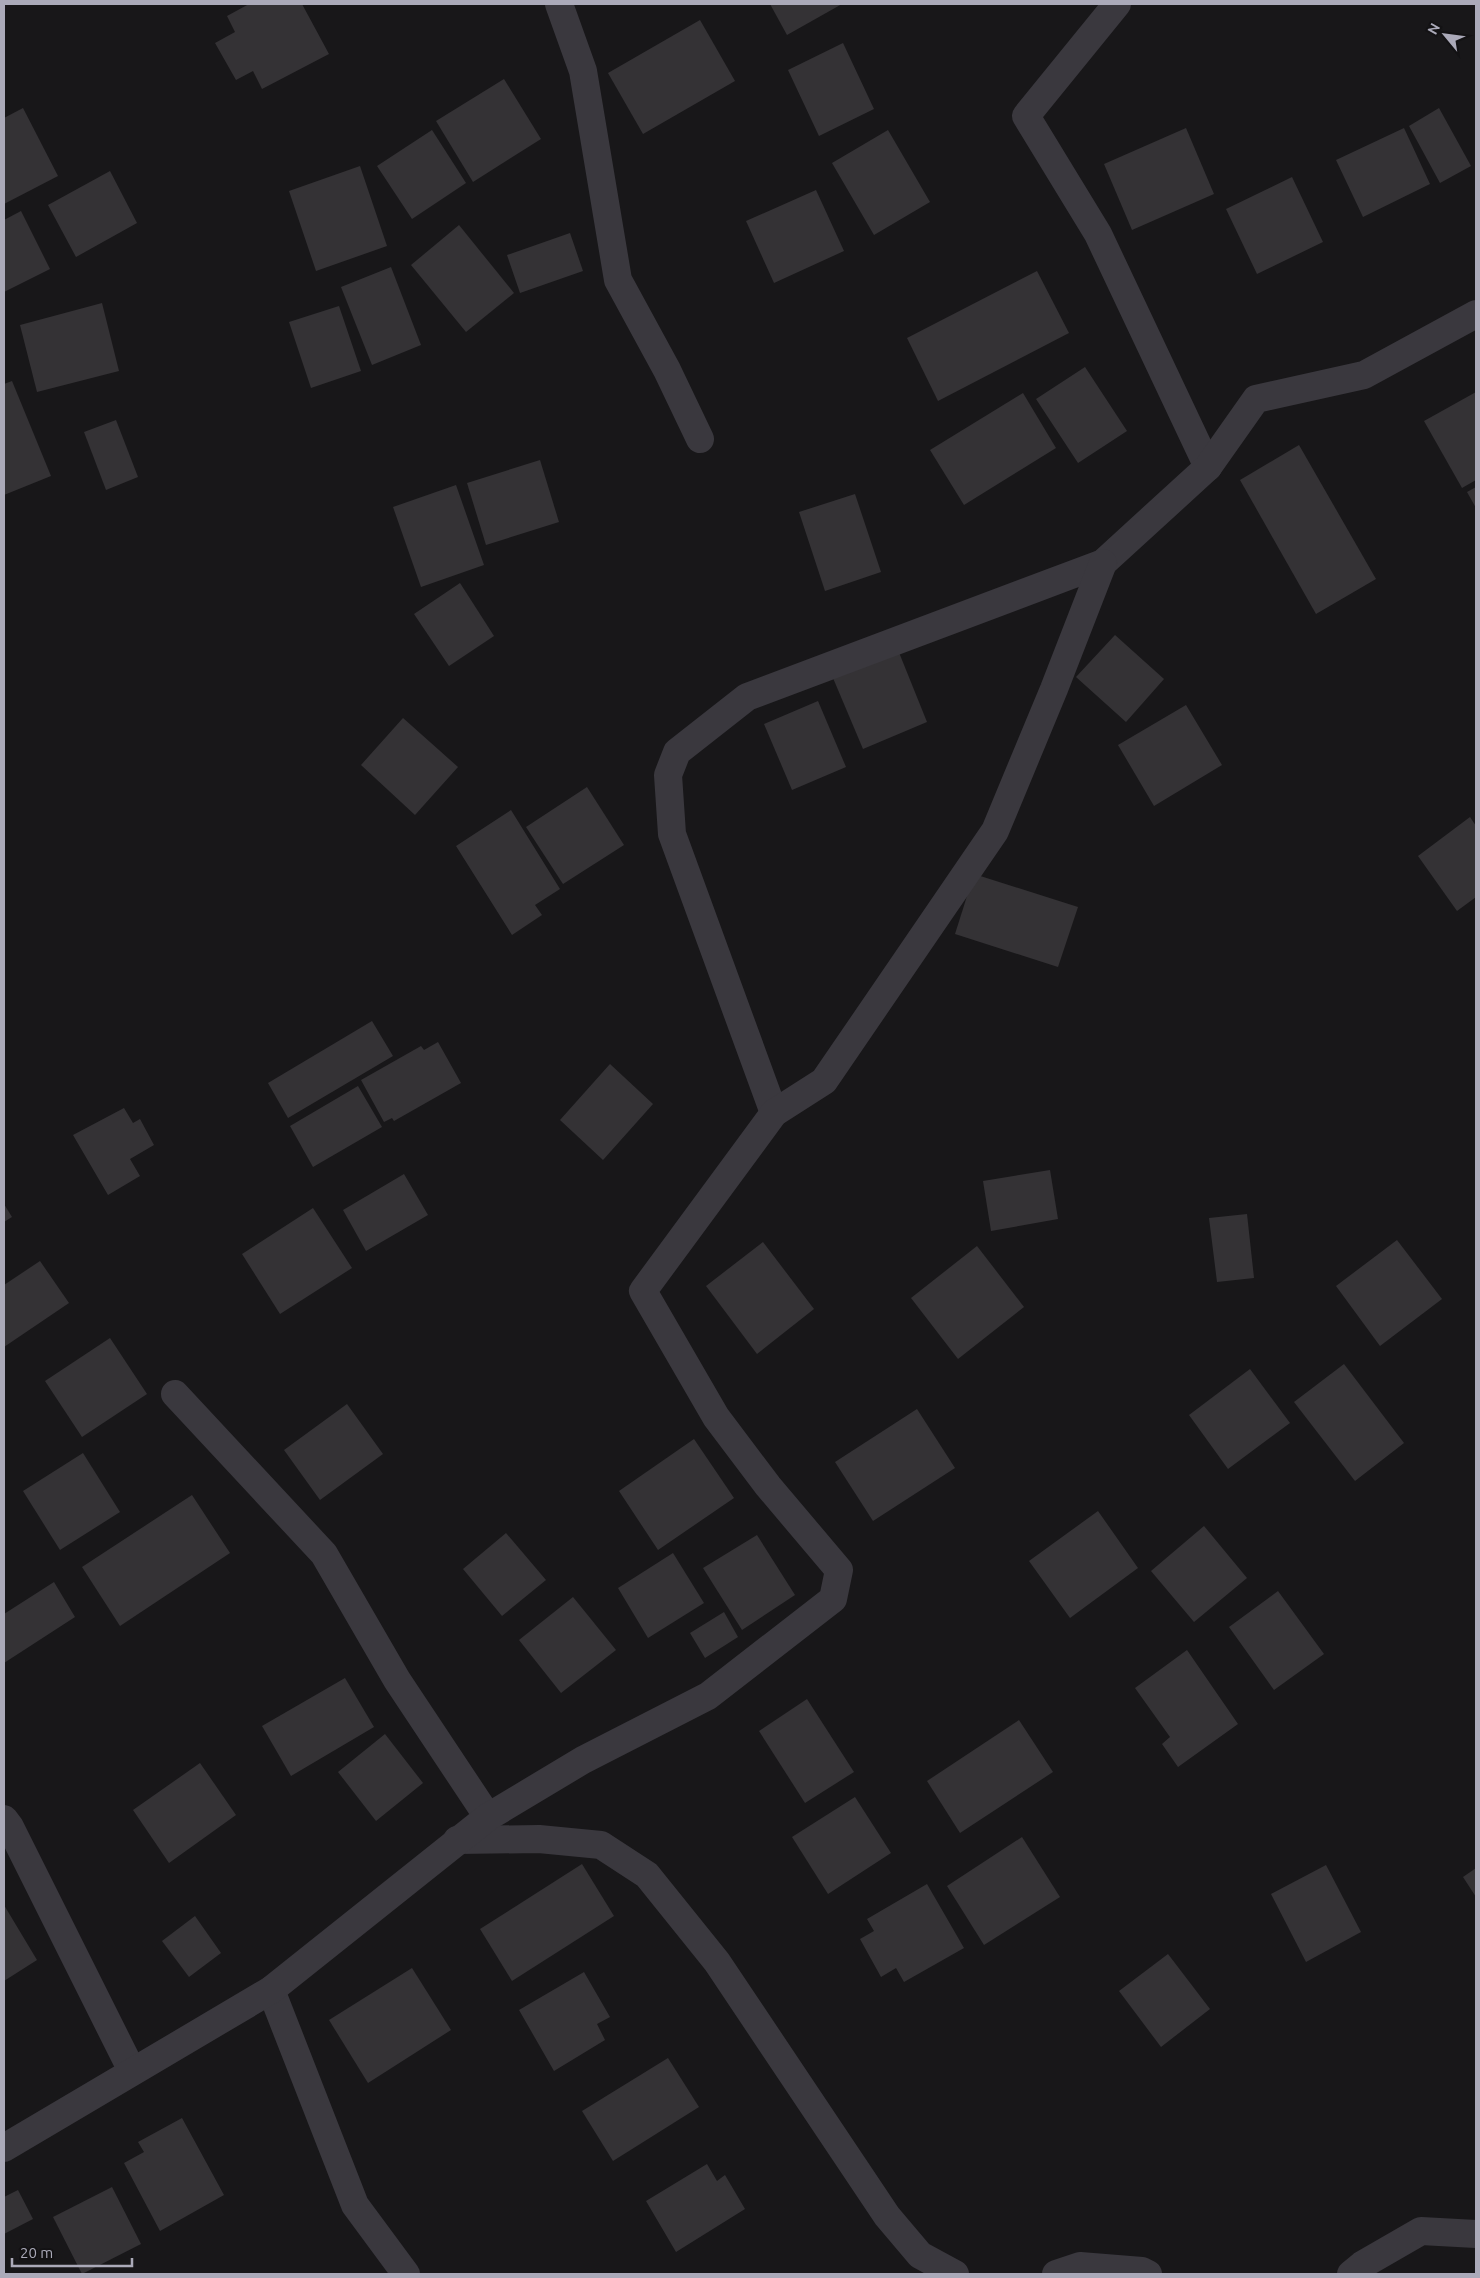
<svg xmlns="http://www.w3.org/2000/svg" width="1480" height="2278" font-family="Ubuntu,sans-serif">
  <rect width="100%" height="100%" fill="#181719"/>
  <g fill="#343235">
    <polygon points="249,4 302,4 329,54 262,89 253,71 236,80 215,43 235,32 227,16"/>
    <polygon points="770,4 842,4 787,35"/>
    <polygon points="700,20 735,81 643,134 608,73"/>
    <polygon points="843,43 874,109 819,136 788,70"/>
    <polygon points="504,79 541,139 473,182 436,121"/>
    <polygon points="23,108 58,176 4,204 4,118"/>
    <polygon points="1439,108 1471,166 1440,183 1409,126"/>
    <polygon points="1186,128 1214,194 1132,230 1104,164"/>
    <polygon points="1404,128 1430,184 1363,217 1336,160"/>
    <polygon points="432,130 466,183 412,219 377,166"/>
    <polygon points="888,130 930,202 874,235 832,163"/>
    <polygon points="360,166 387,246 316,271 289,191"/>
    <polygon points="110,171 137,223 76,257 48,205"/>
    <polygon points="1292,177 1323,242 1257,274 1226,209"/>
    <polygon points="816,190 844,251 774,283 746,221"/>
    <polygon points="21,211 50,269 4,292 4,220"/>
    <polygon points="459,225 514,293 466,332 411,265"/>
    <polygon points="570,233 583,271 520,293 507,255"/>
    <polygon points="391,267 421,345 372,365 341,287"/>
    <polygon points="1037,271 1069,333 938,401 907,338"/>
    <polygon points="102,303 119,371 37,392 20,325"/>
    <polygon points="339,306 361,371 311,388 289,322"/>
    <polygon points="1085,367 1127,431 1078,463 1036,399"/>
    <polygon points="12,381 51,476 4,495 4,384"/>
    <polygon points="1476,392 1476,480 1462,488 1424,421"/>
    <polygon points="1023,393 1056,448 964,505 930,450"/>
    <polygon points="116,420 138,477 106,490 84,432"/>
    <polygon points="1299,445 1376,579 1316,614 1240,480"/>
    <polygon points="540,460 559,522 486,545 467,483"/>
    <polygon points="456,485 484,565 421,587 393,507"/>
    <polygon points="1476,487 1476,508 1467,492"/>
    <polygon points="855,494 881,572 825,591 799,512"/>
    <polygon points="460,583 494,636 449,666 414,614"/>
    <polygon points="1115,635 1164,679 1126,722 1076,677"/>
    <polygon points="898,650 927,722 863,749 833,678"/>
    <polygon points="818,701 846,767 792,790 764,724"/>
    <polygon points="1186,705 1222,765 1154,806 1118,745"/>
    <polygon points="403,718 458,767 415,815 361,765"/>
    <polygon points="587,787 624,845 563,884 526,827"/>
    <polygon points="511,810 560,889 535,905 542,915 512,935 456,846"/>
    <polygon points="1470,817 1476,826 1476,897 1457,911 1418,856"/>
    <polygon points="974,874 1078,907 1058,967 955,934"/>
    <polygon points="372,1021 393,1056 288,1118 268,1083"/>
    <polygon points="438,1042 461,1083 394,1121 392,1118 384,1122 361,1080 421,1046 424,1050"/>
    <polygon points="610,1064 653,1104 603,1160 560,1120"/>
    <polygon points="358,1086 382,1127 313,1167 290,1126"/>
    <polygon points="124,1108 133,1123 140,1119 154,1145 130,1159 140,1176 108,1195 73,1135"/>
    <polygon points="1050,1170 1058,1219 991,1231 983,1181"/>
    <polygon points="404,1174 428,1215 366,1251 343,1210"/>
    <polygon points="4,1204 12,1217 4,1222"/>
    <polygon points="313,1208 352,1268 280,1314 242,1254"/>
    <polygon points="1247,1214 1254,1278 1217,1282 1209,1218"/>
    <polygon points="1397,1240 1442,1299 1380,1346 1336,1286"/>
    <polygon points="763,1242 814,1309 757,1354 706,1286"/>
    <polygon points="977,1246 1024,1307 958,1359 911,1298"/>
    <polygon points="40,1261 69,1303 4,1347 4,1285"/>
    <polygon points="110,1338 147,1394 82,1437 45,1381"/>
    <polygon points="1344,1364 1404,1443 1355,1481 1294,1402"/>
    <polygon points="1250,1369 1290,1423 1228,1469 1189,1415"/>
    <polygon points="347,1404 383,1454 320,1500 284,1450"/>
    <polygon points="917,1409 955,1468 873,1521 835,1462"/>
    <polygon points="694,1439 734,1498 658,1550 619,1491"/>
    <polygon points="83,1453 120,1512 60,1550 23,1491"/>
    <polygon points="192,1495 230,1553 120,1626 82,1567"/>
    <polygon points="1098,1511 1138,1568 1070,1618 1029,1561"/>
    <polygon points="1204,1526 1247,1578 1194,1622 1151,1571"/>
    <polygon points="506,1533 546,1580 502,1616 463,1569"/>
    <polygon points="757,1535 795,1595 742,1630 703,1568"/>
    <polygon points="673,1553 704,1603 648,1638 618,1588"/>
    <polygon points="54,1582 75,1617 4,1663 4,1614"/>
    <polygon points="1278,1591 1324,1654 1274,1690 1229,1627"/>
    <polygon points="573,1597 616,1650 561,1693 519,1640"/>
    <polygon points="724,1612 738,1637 705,1658 690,1633"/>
    <polygon points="1187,1650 1238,1724 1178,1767 1162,1744 1170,1737 1135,1688"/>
    <polygon points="345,1678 374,1727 291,1776 262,1726"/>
    <polygon points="807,1699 854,1772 805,1803 759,1731"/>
    <polygon points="1019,1720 1053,1772 960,1833 927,1781"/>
    <polygon points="385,1734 423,1783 376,1821 338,1772"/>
    <polygon points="200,1763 236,1815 169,1863 133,1810"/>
    <polygon points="855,1797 891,1853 828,1894 792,1837"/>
    <polygon points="1022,1837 1060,1897 984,1945 947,1886"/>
    <polygon points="582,1864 614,1916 512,1981 480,1929"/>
    <polygon points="1326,1865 1361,1932 1306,1962 1271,1894"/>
    <polygon points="1476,1868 1476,1897 1463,1877"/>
    <polygon points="927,1884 964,1948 904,1982 896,1968 881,1977 860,1939 874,1931 867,1919"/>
    <polygon points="4,1905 37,1960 4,1981"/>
    <polygon points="195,1916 221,1953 189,1977 162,1941"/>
    <polygon points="1168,1954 1210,2009 1161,2047 1119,1991"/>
    <polygon points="412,1968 451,2030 368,2083 329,2020"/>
    <polygon points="584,1972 610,2017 597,2024 605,2040 554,2071 519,2010"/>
    <polygon points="668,2058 699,2107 613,2161 582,2111"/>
    <polygon points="182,2118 224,2195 160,2231 124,2163 144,2152 138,2142"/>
    <polygon points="707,2164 717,2181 725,2175 745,2209 676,2252 646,2201"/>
    <polygon points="112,2187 141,2244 82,2274 53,2217"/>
    <polygon points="18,2190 33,2219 4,2234 4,2197"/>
  </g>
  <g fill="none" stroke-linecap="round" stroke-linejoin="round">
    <g stroke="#3a383e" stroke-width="28">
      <polyline points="559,4 583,71 618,280 667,370 700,439"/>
      <polyline points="1117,4 1026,116 1098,234 1208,467"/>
      <polyline points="774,1113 672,834 668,775 677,752 747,697 1103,563 1208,467 1256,399 1364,375 1476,314"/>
      <polyline points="175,1394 324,1554 397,1680 488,1817"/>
      <polyline points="4,1819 10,1827 132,2071"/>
      <polyline points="457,1840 539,1839 601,1845 647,1875 717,1962 887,2216 920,2255 955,2274"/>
      <polyline points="271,1990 355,2205 406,2274"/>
      <polyline points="4,2148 271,1990 488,1817 583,1760 708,1696 833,1599 839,1570 768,1486 716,1417 643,1291 774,1113 824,1081 995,831 1054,689 1103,563"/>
      <polyline points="1056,2274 1080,2266 1142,2271 1148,2274"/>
      <polyline points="1351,2274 1362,2265 1421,2231 1476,2234"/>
    </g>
  </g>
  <rect width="1480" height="2278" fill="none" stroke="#abaab9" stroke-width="10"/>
  <g transform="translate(1445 35) rotate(299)" stroke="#131214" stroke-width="4" paint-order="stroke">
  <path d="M0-4L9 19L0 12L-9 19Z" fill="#abaab9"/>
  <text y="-8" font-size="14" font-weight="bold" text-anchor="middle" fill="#abaab9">N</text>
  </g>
  <path d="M12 2258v8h120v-8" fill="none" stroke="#abaab9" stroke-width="2.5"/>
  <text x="20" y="2258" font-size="15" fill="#abaab9" stroke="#131214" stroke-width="4" paint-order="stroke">20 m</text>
</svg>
